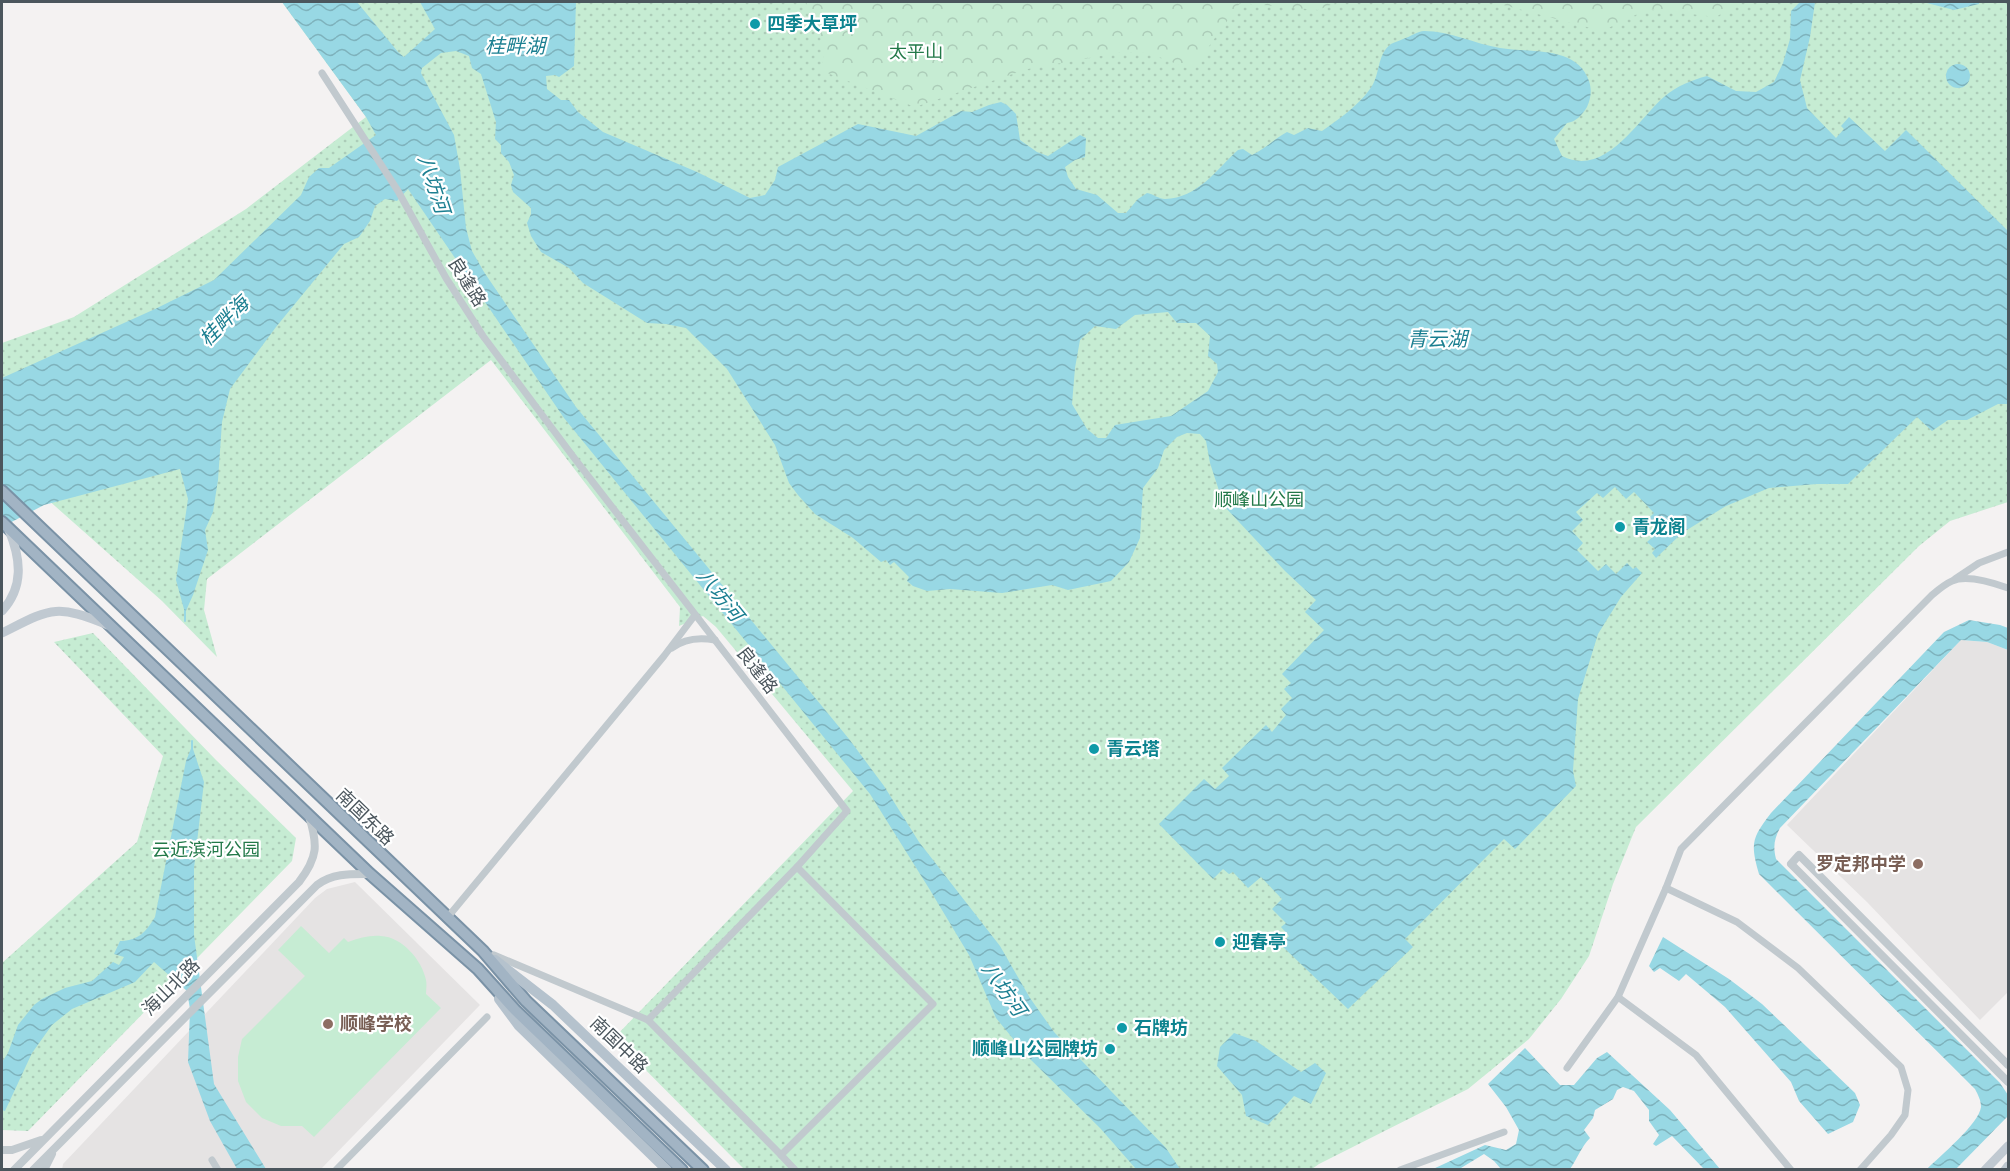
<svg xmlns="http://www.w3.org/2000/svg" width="2010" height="1171" font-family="'Fira Sans Condensed','Noto Sans SC',sans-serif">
  <defs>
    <pattern id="grass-dots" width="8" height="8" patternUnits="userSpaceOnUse" patternTransform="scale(1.5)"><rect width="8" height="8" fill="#c6ecd3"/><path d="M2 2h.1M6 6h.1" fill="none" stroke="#acccb8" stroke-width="1.8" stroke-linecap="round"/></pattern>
    <pattern id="forest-crowns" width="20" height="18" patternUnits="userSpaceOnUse" patternTransform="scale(1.5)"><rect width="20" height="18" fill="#c6ecd3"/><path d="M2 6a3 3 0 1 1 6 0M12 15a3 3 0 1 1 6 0" fill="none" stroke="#acccb8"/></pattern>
    <pattern id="water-waves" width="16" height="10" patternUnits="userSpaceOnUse" patternTransform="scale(1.5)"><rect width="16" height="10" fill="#98d8e4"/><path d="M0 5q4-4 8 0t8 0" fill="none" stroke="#7eb2bc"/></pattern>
  </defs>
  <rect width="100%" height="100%" fill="#f4f2f2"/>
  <g fill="#e5e3e3">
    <polygon points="1961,640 1987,642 2008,650 2008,992 1980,1020 1867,902 1787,825"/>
    <polygon points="355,882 480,1005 321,1169 62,1170 63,1164 315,898 327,889"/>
  </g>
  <g fill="url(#grass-dots)">
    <polygon points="282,2 2008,2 2008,502 1950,521 1919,546 1636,827 1613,884 1589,956 1561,999 1529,1039 1468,1089 1319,1164 1312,1169 744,1169 614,1038 853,791 716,627 703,616 679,626 680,607 491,360 207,579 204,610 217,657 162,601 2,459 2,343 74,317 246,209 366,117"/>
    <polygon points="93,633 216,760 296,838 292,861 28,1131 2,1130 2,963 137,842 163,756 54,642"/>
  </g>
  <g fill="url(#forest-crowns)">
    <polygon points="806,2 1338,2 1318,10 1240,3 1192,70 1149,53 1122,52 1028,69 915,107 822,71 824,51 816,23"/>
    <polygon points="1492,2 1740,2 1716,17 1648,9 1602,31"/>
  </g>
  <path fill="#c6ecd3" d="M301 926 329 953 344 938 348 942C359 938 370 935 381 936 402 937 422 960 426 980 427 984 426 990 426 994L441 1008 314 1137 302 1126H281L262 1118 246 1102 238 1081V1057L242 1039 305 976 278 950Z"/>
  <g fill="url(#water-waves)" fill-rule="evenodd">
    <path d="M282 2H357L398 52 404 57 435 29 420 2H576L574 66 559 77 555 75 546 76 547 89 561 100H569L578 112 603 132 697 172 750 198 765 195 775 180 778 167 858 124 916 136 961 111 972 112 989 105 1001 102 1007 105 1016 114 1020 140 1037 152 1048 156 1080 135 1086 138 1085 157 1075 160 1065 167 1068 177 1076 189 1097 195 1118 213H1126L1138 199 1147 193C1153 194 1159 199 1165 199 1198 198 1216 170 1238 150L1243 149 1252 155C1266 148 1274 139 1287 132L1294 135 1308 128 1322 131C1339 119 1358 106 1370 89 1381 75 1376 55 1391 44 1394 42 1400 41 1403 39 1410 37 1418 31 1424 31 1450 31 1475 44 1500 48 1529 53 1577 45 1589 81 1592 90 1591 98 1587 107 1582 115 1576 122 1567 123L1554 139 1562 156C1606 178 1637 120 1665 96 1677 86 1692 80 1707 76L1736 91 1756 92 1774 82 1783 63 1790 39 1791 11 1800 2H1815L1810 37 1800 80 1807 108 1836 138 1844 129 1841 126 1849 117 1885 151 1906 130 2008 231V404H1998L1967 420H1948L1932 431 1917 417 1848 484H1817L1769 488 1726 506 1682 533 1656 558 1652 553 1655 549 1647 542 1661 529 1649 518 1654 513 1634 492 1626 499 1615 487 1603 498 1597 493 1576 512 1583 520 1572 531 1583 543 1577 550 1598 571 1606 564 1616 574 1627 563 1633 569 1636 567 1642 573 1621 597 1598 634 1578 699 1573 771 1576 786 1515 849 1504 839 1405 939 1413 947 1348 1009 1281 945 1289 936 1281 927 1286 923 1272 909 1282 899 1261 877 1248 888 1233 872 1229 874 1223 869 1213 879 1159 824 1204 779 1215 789 1229 776 1222 768 1266 725 1272 732 1286 715 1281 709 1292 698 1284 689 1291 683 1282 674 1324 630 1305 612 1316 600 1285 571 1224 506 1210 463 1206 441 1200 434 1187 433 1177 437 1164 450 1158 468 1143 488 1140 538 1129 562 1111 581 1068 590 1052 585 1002 593 950 589 927 591 913 586 907 581 909 577 894 562 890 565 886 560 881 562 853 538 815 514 798 495 789 483 775 445 727 369 686 328 666 324 647 323 583 283 569 268 541 252 531 236 527 223 531 214V208L513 192 511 185 514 175 509 162 501 153V145L495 139 496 122 481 74 472 68 469 56 456 51 441 53 422 68 421 73 454 135 460 169 466 228 472 251 484 272 576 407 849 739 884 786 919 842 1000 946 1030 998 1054 1032 1166 1148 1180 1169H1136L1100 1128 1029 1058 996 1018 969 955 930 890 870 794 564 418 408 189 397 201 385 199 375 206 370 221 359 237 344 244 276 327 230 389 222 422 218 480 213 512 205 530 208 550 193 595 185 613 176 580 188 499 180 469 44 505 2 527V378L155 309 214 280 301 195 309 177 319 168H329L376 135 366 117ZM1168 312 1177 323H1196L1210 336 1208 356 1217 364 1218 372 1208 391 1171 416 1115 425 1106 438H1098L1087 429 1072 404 1075 368 1080 340 1095 326 1116 329 1135 315Z"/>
    <polygon points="1923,2 1979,2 1979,4 1954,10"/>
    <circle cx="1958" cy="76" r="12"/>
    <path d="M1969 620 2000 625 2008 628V650L1987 642 1961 640 1780 828C1774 839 1773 847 1776 859L2000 1083 2008 1095V1116L1956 1169H1927C1940 1156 1979 1124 1981 1107 1981 1100 1978 1095 1975 1089L1759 874C1750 843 1752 838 1771 813L1944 632Z"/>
    <path d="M192 746 204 782 194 868V935L214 1084 266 1169H237L210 1121 188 1062 190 1009 187 991 154 962 135 982 72 1009 52 1025 32 1053 5 1111 2 1110V1062L8 1053 18 1025 34 1005 42 999 65 988 92 981 113 962 119 965 124 957 114 954 120 941C138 941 146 932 155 917L186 761Z"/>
    <polygon points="1663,937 1729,979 1762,1004 1855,1093 1860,1105 1853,1122 1828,1134 1799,1101 1791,1082 1725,1007 1686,974 1679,981 1660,968 1654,972 1649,966"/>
    <polygon points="1234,1033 1256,1041 1301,1072 1315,1063 1326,1073 1311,1104 1294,1096 1268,1125 1246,1116 1242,1095 1217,1066 1220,1047"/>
    <path d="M1525 1048 1560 1085H1574L1597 1058 1607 1052 1670 1110 1720 1169H1704L1672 1136 1656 1146 1653 1144 1659 1135 1649 1121V1110L1634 1091 1623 1087 1617 1090 1613 1099 1595 1110 1593 1118 1584 1130 1590 1138C1581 1147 1577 1159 1570 1169H1501L1494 1161 1484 1154 1461 1168 1433 1169 1485 1145 1506 1150 1516 1144 1519 1130 1506 1107 1488 1084Z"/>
  </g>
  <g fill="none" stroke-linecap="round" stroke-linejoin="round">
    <g stroke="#98d8e4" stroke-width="2">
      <polyline points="185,621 185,611"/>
      <polyline points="192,741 192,749"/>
    </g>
    <defs>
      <g id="trunk">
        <polyline points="2,491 483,951 526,1001 703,1170"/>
        <polyline points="2,522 370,874 478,969 515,1010 682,1170"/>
      </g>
    </defs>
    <use href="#trunk" stroke="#7a92a6" stroke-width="14"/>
    <g stroke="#c1c9ce" stroke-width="7">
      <polyline points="322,73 398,191 446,278 483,336 575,459 847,811 797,867 933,1004 781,1155 795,1170"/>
      <polyline points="1955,579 1979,563 2008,552"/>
      <path d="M672 648C685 638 699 637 715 640"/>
      <polyline points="1666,888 1737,922 1798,968 1901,1067 1908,1090 1905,1115 1891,1135 1860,1170"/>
      <polyline points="447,918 664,656 695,615"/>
      <polyline points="494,955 648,1020 781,1155"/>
      <polyline points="1618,997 1696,1055 1791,1170"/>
      <polyline points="648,1020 797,867"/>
      <path d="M1567 1068 1618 997 1666 888 1681 849 1932 595C1938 590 1945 584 1952 581 1967 574 1994 583 2008 588"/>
      <polyline points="212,1160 218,1170"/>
      <polyline points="336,1170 487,1017"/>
      <polyline points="1400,1170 1504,1132"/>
    </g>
    <g stroke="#c1c9ce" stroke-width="8">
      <polyline points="2008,1065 1799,855 1791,864 2008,1082"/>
      <polyline points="2,1150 12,1150 41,1140"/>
      <path d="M14 1170 299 882C318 857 318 845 309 816"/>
      <path d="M33 1170 317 885C333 873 351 874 370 874"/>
      <polyline points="44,1170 52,1154"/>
    </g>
    <g stroke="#c0c9d1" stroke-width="9">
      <path d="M2 611C24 587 21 559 9 530"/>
      <path d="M2 633C50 609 55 603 108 625"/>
      <polyline points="1985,1170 2008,1146"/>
      <polyline points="2005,1170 2008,1166"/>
    </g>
    <g stroke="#b5c2cd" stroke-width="10">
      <polyline points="495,960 553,1005 726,1170"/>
      <polyline points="499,999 519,1026 667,1170"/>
    </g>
    <use href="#trunk" stroke="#a2b4c4" stroke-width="10"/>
  </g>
  <g fill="#0f9aa8" stroke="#fff" stroke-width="2">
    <circle cx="755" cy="24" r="6"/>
    <circle cx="1620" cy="527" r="6"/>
    <circle cx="1094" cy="749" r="6"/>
    <circle cx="1220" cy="942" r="6"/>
    <circle cx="1122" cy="1028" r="6"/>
    <circle cx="1110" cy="1049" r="6"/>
  </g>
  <g fill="#8d6e63" stroke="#fff" stroke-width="2">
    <circle cx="1918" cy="864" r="6"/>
    <circle cx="328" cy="1024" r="6"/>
  </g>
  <g text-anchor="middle" stroke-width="4.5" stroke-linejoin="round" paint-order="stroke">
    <g font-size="18" font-weight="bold" fill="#0d838f" stroke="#fff" text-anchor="start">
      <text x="767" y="30">四季大草坪</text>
      <text x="1632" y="533">青龙阁</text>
      <text x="1106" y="755">青云塔</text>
      <text x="1232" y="948">迎春亭</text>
      <text x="1134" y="1034">石牌坊</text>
      <text x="1098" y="1055" text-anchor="end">顺峰山公园牌坊</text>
    </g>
    <g font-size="18" fill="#227949" stroke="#fff">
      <text x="916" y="58">太平山</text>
      <text x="1259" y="506">顺峰山公园</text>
      <text x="206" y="856">云近滨河公园</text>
    </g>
    <g font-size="18" fill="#4b565d" stroke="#fff">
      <text transform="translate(467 282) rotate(58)" y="6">良逢路</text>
      <text transform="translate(757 670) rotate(52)" y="6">良逢路</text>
      <text transform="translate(365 817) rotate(44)" y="6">南国东路</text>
      <text transform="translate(171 987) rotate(-45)" y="6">海山北路</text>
      <text transform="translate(619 1045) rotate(44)" y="6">南国中路</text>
    </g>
    <g font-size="18" font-weight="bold" fill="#785e54" stroke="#fff" text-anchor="end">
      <text x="1906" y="870">罗定邦中学</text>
      <text x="340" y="1030" text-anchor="start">顺峰学校</text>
    </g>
    <g font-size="20" font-style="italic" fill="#1b7f91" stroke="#fff">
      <text x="515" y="53">桂畔湖</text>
      <text transform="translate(434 184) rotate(72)" y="7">八坊河</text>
      <text transform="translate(224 321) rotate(-45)" y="7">桂畔海</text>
      <text x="1437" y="346">青云湖</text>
      <text transform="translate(720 595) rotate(51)" y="7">八坊河</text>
      <text transform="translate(1004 989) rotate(55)" y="7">八坊河</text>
    </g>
  </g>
  <rect width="2010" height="1171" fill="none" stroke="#4b565d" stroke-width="6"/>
</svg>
